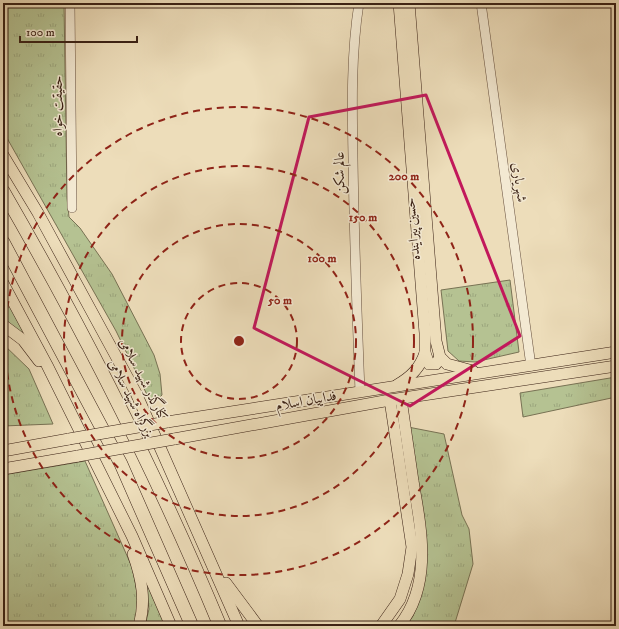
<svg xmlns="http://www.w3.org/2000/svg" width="619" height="629" font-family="'IM FELL DW Pica',Amiri,serif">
  <defs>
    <pattern id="grass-tufts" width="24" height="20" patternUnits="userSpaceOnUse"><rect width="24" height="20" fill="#b5c292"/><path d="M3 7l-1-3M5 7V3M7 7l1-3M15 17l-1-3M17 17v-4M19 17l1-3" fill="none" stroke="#9ca67d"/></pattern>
  </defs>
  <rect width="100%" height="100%" fill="#edddba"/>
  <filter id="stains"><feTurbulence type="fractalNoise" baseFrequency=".005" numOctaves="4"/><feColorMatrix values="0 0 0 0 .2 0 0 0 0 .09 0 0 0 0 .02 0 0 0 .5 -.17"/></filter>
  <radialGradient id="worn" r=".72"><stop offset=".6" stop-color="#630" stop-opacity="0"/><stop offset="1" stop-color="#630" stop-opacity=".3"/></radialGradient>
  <g fill="url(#grass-tufts)" stroke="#787254">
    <polygon points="3,3 64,3 67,198 69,217 80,228 112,274 154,355 160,374 162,395 152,405 116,331 3,131"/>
    <polygon points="510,280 519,352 475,362 459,361 448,351 441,290"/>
    <polygon points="3,289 29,338 3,321"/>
    <polygon points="3,344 29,369 53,424 3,426"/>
    <polygon points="616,377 616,397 523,417 520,393"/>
    <polygon points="408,427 444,434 462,515 469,529 473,564 454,626 406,626 413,616 423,585"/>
    <polygon points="85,461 132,567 139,601 134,626 3,626 3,475"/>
    <polygon points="145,580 150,583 168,626 145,626 149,609"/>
  </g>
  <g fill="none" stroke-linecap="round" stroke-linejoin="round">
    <defs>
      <g id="minor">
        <polyline points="70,3 72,208"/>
        <path d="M359 3C351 54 352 106 353 158 354 236 357 314 360 392"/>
        <polyline points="481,3 531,366"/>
      </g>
      <g id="major">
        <polyline points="399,3 425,333 425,353 429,364 436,364 440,357"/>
        <polyline points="409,3 436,341 440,357 447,364 473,371"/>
        <polyline points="3,155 38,213 136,393 239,626"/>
        <polyline points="3,283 47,365 132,536 171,626"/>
        <polyline points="3,325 23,340 39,361"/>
        <path d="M397 385C411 377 420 368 425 353"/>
        <polyline points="167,422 616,352"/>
        <polyline points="174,439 390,400 616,366"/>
        <polyline points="3,451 69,439"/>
        <polyline points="3,469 78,456"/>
        <path d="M133 554C142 579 146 601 139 626"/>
        <polyline points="226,583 258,626"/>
        <polyline points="381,626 400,599 408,574 412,547 390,400"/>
        <path d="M399 626C433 585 421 528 413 481 409 454 405 426 401 399"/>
      </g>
      <g id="highway">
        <path d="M3 191C84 331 158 476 220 626"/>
        <polyline points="3,242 121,464 192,626"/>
      </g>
    </defs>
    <use href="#minor" stroke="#67503e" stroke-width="10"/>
    <use href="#major" stroke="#3a2115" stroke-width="12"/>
    <use href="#highway" stroke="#3a2115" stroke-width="14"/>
    <use href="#minor" stroke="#f3e9d2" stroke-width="9"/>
    <use href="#major" stroke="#edddba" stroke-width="11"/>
    <use href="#highway" stroke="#edddba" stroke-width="13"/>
    <defs>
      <g id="major-bridge">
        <polyline points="69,439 167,422"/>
        <polyline points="78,456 174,439"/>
      </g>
    </defs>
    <use href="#major-bridge" stroke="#3a2115" stroke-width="12" stroke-linecap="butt"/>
    <use href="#major-bridge" stroke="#edddba" stroke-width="11"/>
  </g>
  <path fill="none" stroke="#c2185b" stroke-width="3" stroke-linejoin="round" d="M426 95 520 336 410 406 254 328 309 117Z"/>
  <g fill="none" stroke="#8f2418" stroke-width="2" stroke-dasharray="7 5">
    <circle cx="239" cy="341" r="58"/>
    <circle cx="239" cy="341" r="117"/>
    <circle cx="239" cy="341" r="175"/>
    <circle cx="239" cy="341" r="234"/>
  </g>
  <g text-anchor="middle" stroke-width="3" stroke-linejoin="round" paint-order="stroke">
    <g font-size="14" fill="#3a2115" stroke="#f3e9d2">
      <text transform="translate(57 106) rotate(-90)" y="5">حقیقت خواه</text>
      <text transform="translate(339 173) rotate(-91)" y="5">عالم شکن</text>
      <text transform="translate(520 182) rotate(82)" y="5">شهریاری</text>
      <text transform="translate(412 229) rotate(-95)" y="5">حسین پیراینده</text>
      <text transform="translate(144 379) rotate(63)" y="5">کنارگذر شهید سلامی</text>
      <text transform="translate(132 398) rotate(63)" y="5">بزرگراه شهید سلامی</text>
      <text transform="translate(306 400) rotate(-10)" y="5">فداییان اسلام</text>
    </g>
  </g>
  <circle cx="239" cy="341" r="6" fill="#8f2418" stroke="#f3e9d2" stroke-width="2"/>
  <g font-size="12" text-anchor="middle" font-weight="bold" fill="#8f2418" stroke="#f3e9d2" stroke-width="3" stroke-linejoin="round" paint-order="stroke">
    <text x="404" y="180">200 m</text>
    <text x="363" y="221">150 m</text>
    <text x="322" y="262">100 m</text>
    <text x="280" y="304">50 m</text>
  </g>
  <rect width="619" height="629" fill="none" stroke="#edddba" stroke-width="16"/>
  <rect x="4" y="4" width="611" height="621" fill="none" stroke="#3a2115" stroke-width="2"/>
  <rect x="8" y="8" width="603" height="613" fill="none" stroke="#3a2115"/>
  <path d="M20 36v6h117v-6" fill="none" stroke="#3a2115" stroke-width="2"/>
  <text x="26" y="36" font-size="12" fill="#3a2115" stroke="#f3e9d2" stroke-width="3" paint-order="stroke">100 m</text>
  <rect width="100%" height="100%" filter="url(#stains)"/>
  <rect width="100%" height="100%" fill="url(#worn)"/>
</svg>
